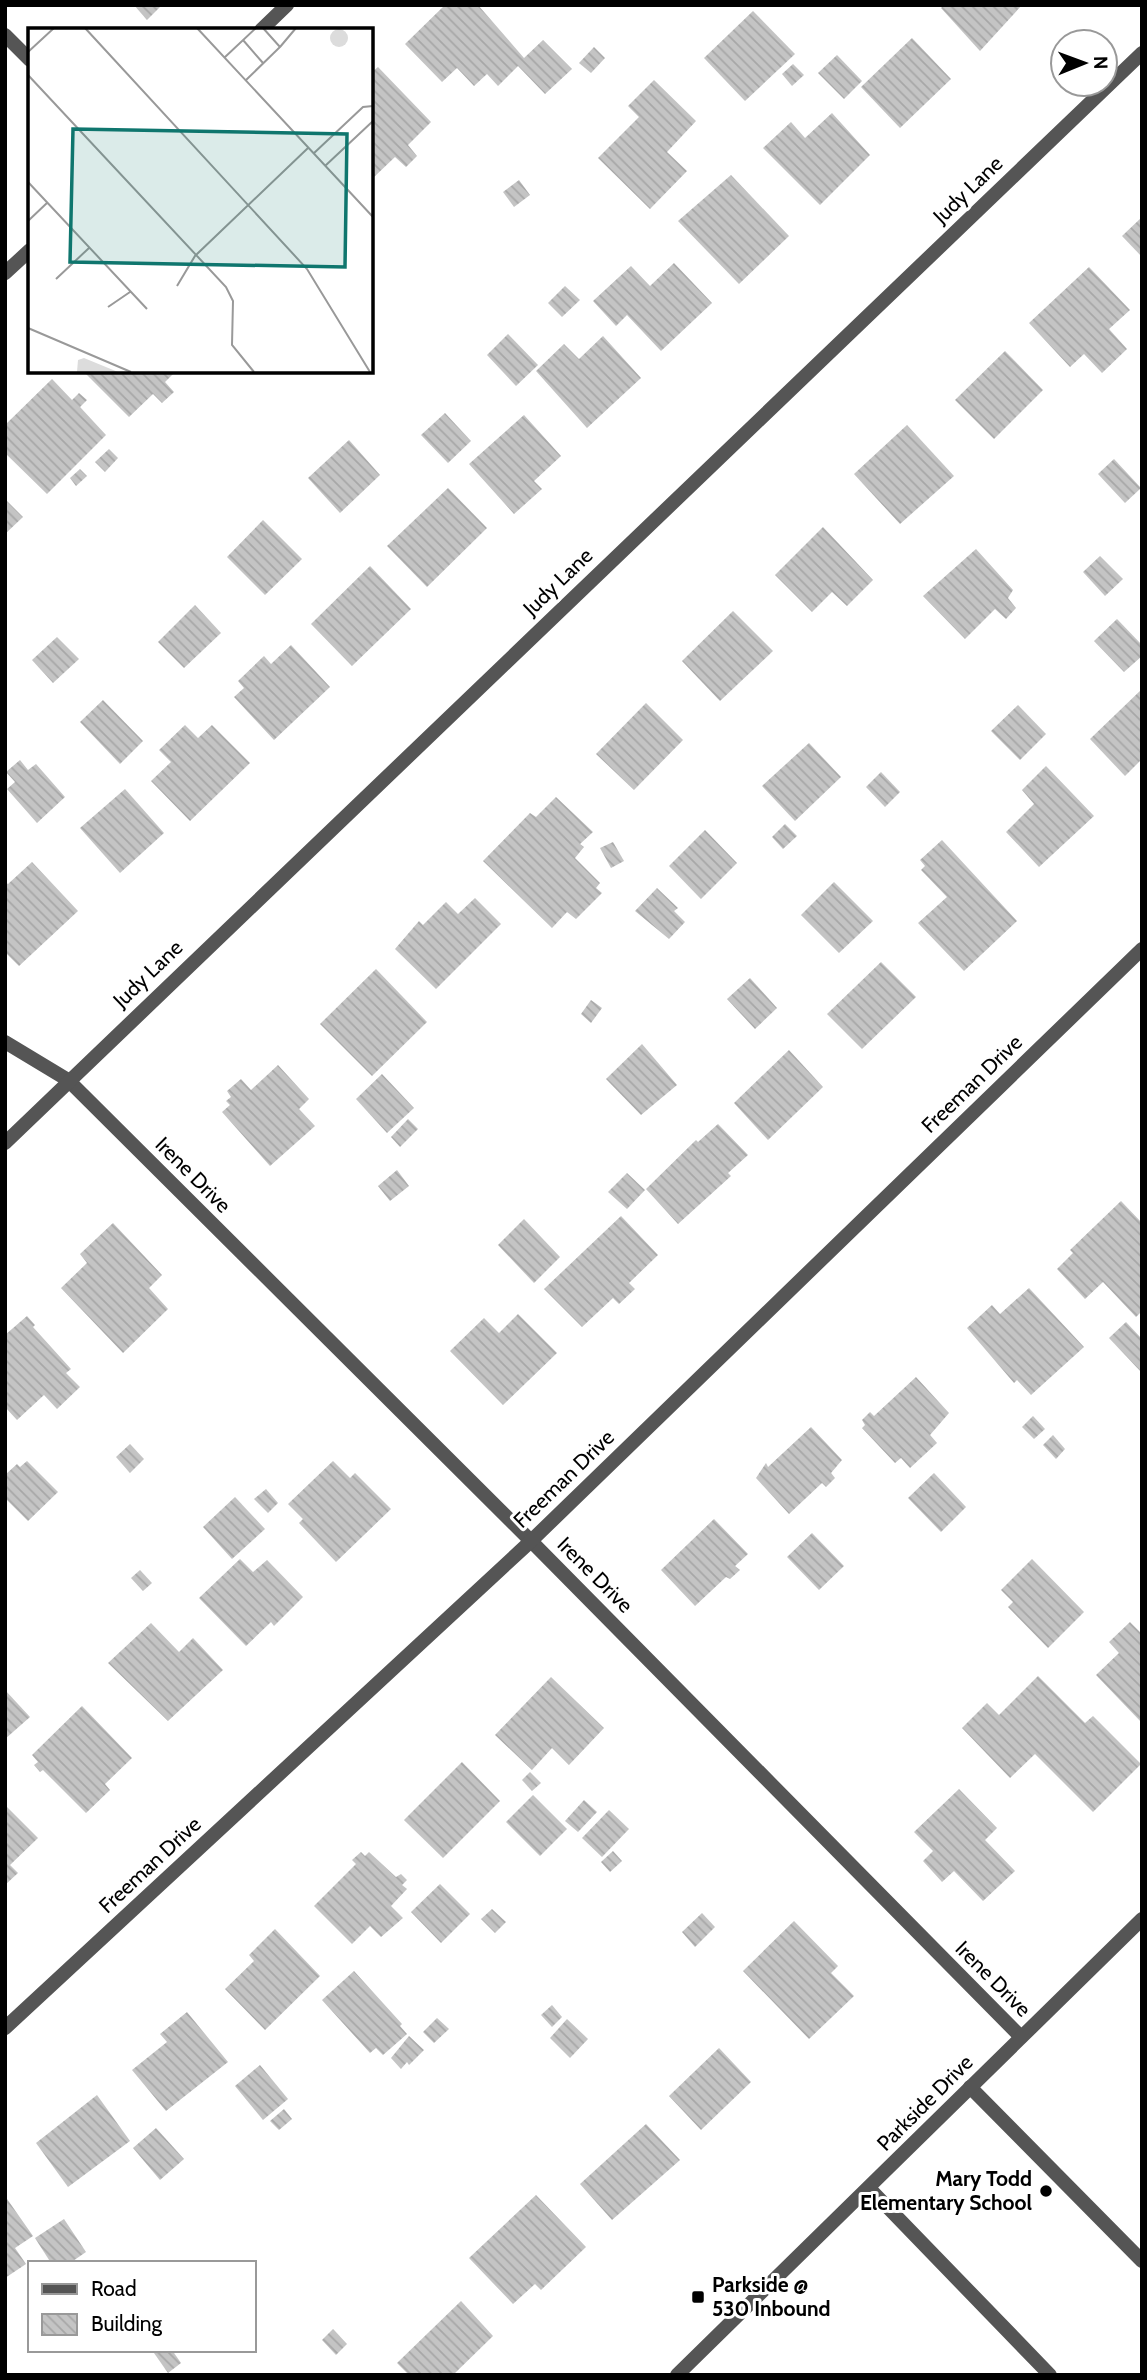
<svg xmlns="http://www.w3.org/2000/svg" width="1147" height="2380" font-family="Cabin,sans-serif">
  <defs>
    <pattern id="building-back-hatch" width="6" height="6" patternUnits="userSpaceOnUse" patternTransform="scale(1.75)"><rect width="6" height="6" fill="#c4c4c4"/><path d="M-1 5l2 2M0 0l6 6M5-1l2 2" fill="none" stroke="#a7a7a7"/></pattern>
  </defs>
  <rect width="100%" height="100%" fill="#fff"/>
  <g fill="url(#building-back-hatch)">
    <polygon points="134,5 162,5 147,20"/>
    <polygon points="445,5 478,5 524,58 543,40 572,69 545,94 518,66 498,86 487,74 474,86 457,68 442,82 405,44"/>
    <polygon points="944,5 1022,5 980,51 941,8"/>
    <polygon points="753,11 795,54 745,101 704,58"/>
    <polygon points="912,38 951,79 900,128 861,87"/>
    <polygon points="594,47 605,58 591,73 579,63"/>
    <polygon points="837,55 862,81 844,99 818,73"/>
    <polygon points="793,64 804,75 792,86 782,74"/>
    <polygon points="378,67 431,122 408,145 417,156 406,167 395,157 373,178 371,73"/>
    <polygon points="654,80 696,121 667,152 687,171 650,209 598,158 639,117 628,106"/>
    <polygon points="832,113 870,155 820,205 763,148 791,122 805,138"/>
    <polygon points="731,175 789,236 739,284 678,221"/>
    <polygon points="519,180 530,195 514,207 503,192"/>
    <polygon points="1142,217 1142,257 1122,236"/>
    <polygon points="674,263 712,303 661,351 627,315 616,326 593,301 631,266 650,286"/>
    <polygon points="1089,267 1130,310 1109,329 1127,349 1102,373 1084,354 1070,367 1029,323"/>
    <polygon points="565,286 580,300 562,317 548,303"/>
    <polygon points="508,334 538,365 516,386 487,355"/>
    <polygon points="603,336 641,378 587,428 536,371 564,344 579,359"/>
    <polygon points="1005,351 1043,390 994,439 955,400"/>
    <polygon points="83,371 176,371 165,382 174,392 162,403 153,394 129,417"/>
    <polygon points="52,379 72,400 79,393 87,400 80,407 106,435 47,494 5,453 5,425"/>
    <polygon points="445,413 471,441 448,463 421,435"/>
    <polygon points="524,415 561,456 534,481 542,489 514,514 469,464"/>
    <polygon points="907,425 954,476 900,524 854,474"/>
    <polygon points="349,440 380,475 340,513 308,478"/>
    <polygon points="109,449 118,458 105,472 95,462"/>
    <polygon points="1114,459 1141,488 1125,503 1098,474"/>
    <polygon points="80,469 87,476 76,486 70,478"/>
    <polygon points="448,488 487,528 427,587 387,546"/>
    <polygon points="5,499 23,517 5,534"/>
    <polygon points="263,520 302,559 265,595 227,557"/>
    <polygon points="823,527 873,580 847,606 832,592 812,612 775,575"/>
    <polygon points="976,549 1013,590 1008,598 1016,608 1006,619 995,609 965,639 923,596"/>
    <polygon points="1100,556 1123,579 1105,596 1083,572"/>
    <polygon points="370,566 411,609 352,666 311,624"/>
    <polygon points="195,605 221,633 184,668 158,642"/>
    <polygon points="733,611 773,651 720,701 682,661"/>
    <polygon points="1117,619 1142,645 1142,656 1124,672 1094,641"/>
    <polygon points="57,637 79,659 53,683 32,660"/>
    <polygon points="291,645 330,687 274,740 234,697 244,688 238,681 264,656 271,664"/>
    <polygon points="1142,689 1142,759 1125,776 1090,739"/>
    <polygon points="103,700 143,741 120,764 80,722"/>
    <polygon points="646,703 683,740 634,790 596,754"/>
    <polygon points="1018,705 1046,734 1020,760 991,731"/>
    <polygon points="185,725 198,738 212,725 250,763 190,821 151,781 171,762 159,750"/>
    <polygon points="809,743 841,777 795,821 762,786"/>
    <polygon points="20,760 28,770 36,764 65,797 37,823 7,789 15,782 6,772"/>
    <polygon points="1046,766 1094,816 1039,867 1006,832 1034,804 1022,790"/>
    <polygon points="881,772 900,792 885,807 866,787"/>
    <polygon points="125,789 164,833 120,873 80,828"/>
    <polygon points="556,797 593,832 580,844 584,847 575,858 600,883 596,888 602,893 576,919 567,912 552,928 483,861 530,813 536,817"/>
    <polygon points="785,824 797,836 783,849 772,837"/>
    <polygon points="705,830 737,863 701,899 669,866"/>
    <polygon points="942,840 1017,921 964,971 918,923 947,897 921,870 925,866 920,860"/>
    <polygon points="613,842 624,861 611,868 600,848"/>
    <polygon points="32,862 78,911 19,966 5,952 5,882 8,884"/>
    <polygon points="834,882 873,921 839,953 801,915"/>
    <polygon points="657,888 678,908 674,911 685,922 669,939 635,911"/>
    <polygon points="475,898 501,924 436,989 395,949 419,921 423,925 446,902 458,914"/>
    <polygon points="881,962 916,997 862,1049 827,1014"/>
    <polygon points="376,969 427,1022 372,1076 320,1024"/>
    <polygon points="750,978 777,1008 755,1029 727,999"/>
    <polygon points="591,1000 602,1008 591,1023 581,1014"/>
    <polygon points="642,1044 677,1085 641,1115 606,1079"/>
    <polygon points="789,1050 823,1087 768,1140 734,1103"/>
    <polygon points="278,1065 309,1099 299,1109 315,1126 270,1166 222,1112 230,1105 226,1101 231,1097 227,1091 241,1079 251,1090"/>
    <polygon points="382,1074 414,1108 387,1133 356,1099"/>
    <polygon points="408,1119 418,1129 400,1147 391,1137"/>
    <polygon points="718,1124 748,1155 728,1173 731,1176 678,1224 646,1189 696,1140 698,1142"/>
    <polygon points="397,1170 409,1186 390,1201 378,1186"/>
    <polygon points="627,1173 645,1190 627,1209 608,1192"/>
    <polygon points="1121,1201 1142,1223 1142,1311 1136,1317 1103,1282 1085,1299 1057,1269 1073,1253 1070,1250"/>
    <polygon points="621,1216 658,1255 629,1283 635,1289 619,1304 613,1298 582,1327 544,1289"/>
    <polygon points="524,1219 560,1257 534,1283 498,1245"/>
    <polygon points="113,1223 162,1275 149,1288 168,1309 123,1353 61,1288 87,1263 80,1254"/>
    <polygon points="1029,1288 1084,1347 1031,1395 1017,1380 1014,1383 967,1328 992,1305 1000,1314"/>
    <polygon points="518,1314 557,1353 503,1405 450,1351 484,1318 499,1333"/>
    <polygon points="27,1316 35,1325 33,1327 71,1369 66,1373 80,1387 57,1409 44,1395 17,1420 5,1407 5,1335"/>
    <polygon points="1126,1322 1142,1339 1142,1373 1109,1338"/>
    <polygon points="916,1377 949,1413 930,1435 937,1443 910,1468 901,1458 895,1463 862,1428 865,1425 862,1420 870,1412 874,1416"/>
    <polygon points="1033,1416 1045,1429 1034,1439 1022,1427"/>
    <polygon points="811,1427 842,1460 831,1473 835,1478 826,1487 822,1483 789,1514 756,1478 766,1463 768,1467"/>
    <polygon points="1053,1435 1065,1449 1056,1459 1043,1445"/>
    <polygon points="130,1444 144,1459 130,1473 116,1457"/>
    <polygon points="27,1461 58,1492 28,1521 5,1498 5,1475 17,1464 20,1467"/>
    <polygon points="333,1461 350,1478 355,1473 391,1509 336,1562 299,1523 303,1519 288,1504"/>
    <polygon points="934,1473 966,1507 941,1532 908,1498"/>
    <polygon points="266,1489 278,1503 268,1513 254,1499"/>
    <polygon points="235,1497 265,1529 232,1559 203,1527"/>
    <polygon points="714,1519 748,1554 735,1566 740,1570 730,1579 726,1577 695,1606 661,1570"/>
    <polygon points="812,1533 844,1566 819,1590 787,1557"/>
    <polygon points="240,1559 253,1572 267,1560 303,1597 274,1626 271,1622 246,1646 199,1598"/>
    <polygon points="1032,1559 1084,1612 1048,1648 1008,1607 1013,1602 1001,1590"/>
    <polygon points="140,1570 152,1583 143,1591 131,1578"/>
    <polygon points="1130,1622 1142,1634 1142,1723 1096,1675 1119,1653 1109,1642"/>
    <polygon points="151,1623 179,1652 193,1638 223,1670 168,1721 108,1663"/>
    <polygon points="1038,1676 1085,1723 1093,1716 1141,1764 1093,1812 1035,1754 1010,1778 962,1728 987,1703 999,1715"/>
    <polygon points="551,1677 604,1728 569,1765 552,1748 532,1770 495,1735"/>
    <polygon points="5,1690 30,1717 5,1739"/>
    <polygon points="82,1706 132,1758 105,1784 110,1790 86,1813 43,1770 40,1772 34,1765 38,1762 32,1755"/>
    <polygon points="462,1762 500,1801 443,1858 404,1820"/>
    <polygon points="530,1772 541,1783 532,1791 522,1780"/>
    <polygon points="959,1789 997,1828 985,1840 1015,1871 983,1901 954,1871 942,1882 923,1861 933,1851 914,1832"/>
    <polygon points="533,1795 567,1829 540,1856 506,1822"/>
    <polygon points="584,1800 597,1812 578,1832 565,1821"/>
    <polygon points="5,1805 38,1838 10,1865 18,1873 5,1885"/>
    <polygon points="609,1810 629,1829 602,1857 582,1838"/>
    <polygon points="613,1851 622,1861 610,1872 601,1862"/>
    <polygon points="361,1852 365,1856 369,1852 396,1877 401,1874 407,1880 402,1885 407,1889 391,1906 403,1918 381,1937 370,1926 352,1944 314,1906 356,1864 352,1860"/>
    <polygon points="440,1884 470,1914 441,1943 411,1912"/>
    <polygon points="492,1909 506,1922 495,1933 481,1919"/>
    <polygon points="702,1913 715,1927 695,1947 682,1932"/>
    <polygon points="794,1921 838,1966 831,1973 854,1996 809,2039 743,1971"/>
    <polygon points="275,1929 320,1976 265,2030 225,1989 254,1961 249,1955"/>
    <polygon points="354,1971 402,2024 400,2026 407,2034 383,2055 376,2048 370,2053 322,2000"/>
    <polygon points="552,2005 562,2017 552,2027 541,2015"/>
    <polygon points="187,2012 228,2062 166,2111 132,2070 167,2042 160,2034"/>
    <polygon points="437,2018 449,2029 434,2043 423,2032"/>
    <polygon points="567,2019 588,2039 570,2058 550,2038"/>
    <polygon points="409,2036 424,2050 409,2065 407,2062 401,2069 391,2058"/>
    <polygon points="719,2048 751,2082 701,2130 669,2096"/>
    <polygon points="260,2065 288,2099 263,2120 235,2086"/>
    <polygon points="97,2095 130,2141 68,2187 36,2143"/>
    <polygon points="284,2109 292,2119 279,2130 270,2121"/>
    <polygon points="646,2124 680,2160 612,2220 580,2184"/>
    <polygon points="156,2128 184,2159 160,2180 133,2148"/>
    <polygon points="536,2195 586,2247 541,2290 535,2284 513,2304 469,2258"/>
    <polygon points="5,2196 33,2236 15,2248 26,2264 5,2278"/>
    <polygon points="64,2219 86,2252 70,2263 51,2263 35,2238"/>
    <polygon points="461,2301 493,2336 453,2375 409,2375 397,2363"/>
    <polygon points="333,2329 347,2344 336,2355 322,2340"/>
    <polygon points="158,2350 172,2350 181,2363 168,2373 154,2353"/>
  </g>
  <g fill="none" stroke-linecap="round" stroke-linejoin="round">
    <g stroke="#555" stroke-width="14">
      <polyline points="970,2087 1142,2261"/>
      <polyline points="869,2188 1050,2375"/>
    </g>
    <g stroke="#555" stroke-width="14">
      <polyline points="261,30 287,5"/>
      <polyline points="5,35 30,60"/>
      <polyline points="5,273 30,250"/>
      <polyline points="5,1042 68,1080 531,1541 1021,2037"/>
      <polyline points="5,1143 1142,53"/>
      <polyline points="5,2028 531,1541 1142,949"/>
      <polyline points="677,2375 1142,1919"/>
    </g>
  </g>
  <g fill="#000" stroke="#fff" stroke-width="2.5">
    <circle cx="1046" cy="2191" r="7"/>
    <rect x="691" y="2290" width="14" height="14" rx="3.5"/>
  </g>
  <g text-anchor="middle" stroke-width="6" stroke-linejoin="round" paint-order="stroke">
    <g font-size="21" fill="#000" stroke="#fff">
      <text transform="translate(968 190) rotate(-44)" y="7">Judy Lane</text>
      <text transform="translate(558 582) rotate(-44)" y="7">Judy Lane</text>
      <text transform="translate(148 974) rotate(-44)" y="7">Judy Lane</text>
      <text transform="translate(972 1084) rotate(-44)" y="7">Freeman Drive</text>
      <text transform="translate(193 1175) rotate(45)" y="7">Irene Drive</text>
      <text transform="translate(564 1479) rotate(-44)" y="7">Freeman Drive</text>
      <text transform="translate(595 1575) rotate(45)" y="7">Irene Drive</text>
      <text transform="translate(150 1865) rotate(-43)" y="7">Freeman Drive</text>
      <text transform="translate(993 1979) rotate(45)" y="7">Irene Drive</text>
      <text transform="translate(925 2103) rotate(-45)" y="7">Parkside Drive</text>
    </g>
    <g font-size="21" font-weight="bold" fill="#000" stroke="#fff" text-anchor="end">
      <text x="1032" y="2186">Mary Todd<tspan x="1032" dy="24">Elementary School</tspan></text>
      <text x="712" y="2292" text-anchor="start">Parkside @<tspan x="712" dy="24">530 Inbound</tspan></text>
    </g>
  </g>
  <g transform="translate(28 28)">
    <rect width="345" height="345" fill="#fff"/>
    <path d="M302 10a9 9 0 1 1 18 0a9 9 0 1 1-18 0Z" fill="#dcdcdc"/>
    <path d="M56 330 90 344H49L50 332Z" fill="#dcdcdc"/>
    <path fill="none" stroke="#999" stroke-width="2" d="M57 0 279 241 342 344M169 0 345 189M215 12 235 35M252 19 268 0M0 24 26 0M196 30 228 0M0 47 198 259 205 273 204 317 226 344M217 53 252 19 235 0M285 126 335 79 345 78M297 138 345 93M0 154 119 281M0 193 20 174M28 251 61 220M149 258 167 228 280 120M80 279 102 264M0 300 103 344"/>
    <path fill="#0f766e" fill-opacity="0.15" stroke="#0f766e" stroke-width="3.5" d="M45 101 319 106 317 239 42 234Z"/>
    <rect width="345" height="345" fill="none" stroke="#000" stroke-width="3.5"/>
  </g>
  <rect width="1147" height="2380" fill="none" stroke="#000000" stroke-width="14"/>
  <rect x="28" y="2261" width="228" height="91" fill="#ffffff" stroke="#999999" stroke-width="2"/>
  <rect x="42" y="2284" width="35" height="10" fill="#555555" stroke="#999999" stroke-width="2"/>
  <text x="91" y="2296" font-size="21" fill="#000000">Road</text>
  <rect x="42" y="2314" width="35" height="21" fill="url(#building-back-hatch)" stroke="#999999" stroke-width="2"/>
  <text x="91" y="2331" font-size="21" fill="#000000">Building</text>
  <g transform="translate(1084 63) rotate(89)"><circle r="33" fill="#ffffff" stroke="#999999" stroke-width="2"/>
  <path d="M0-5L12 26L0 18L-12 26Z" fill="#000000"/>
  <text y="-10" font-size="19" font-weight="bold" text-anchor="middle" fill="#000000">N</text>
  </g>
</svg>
